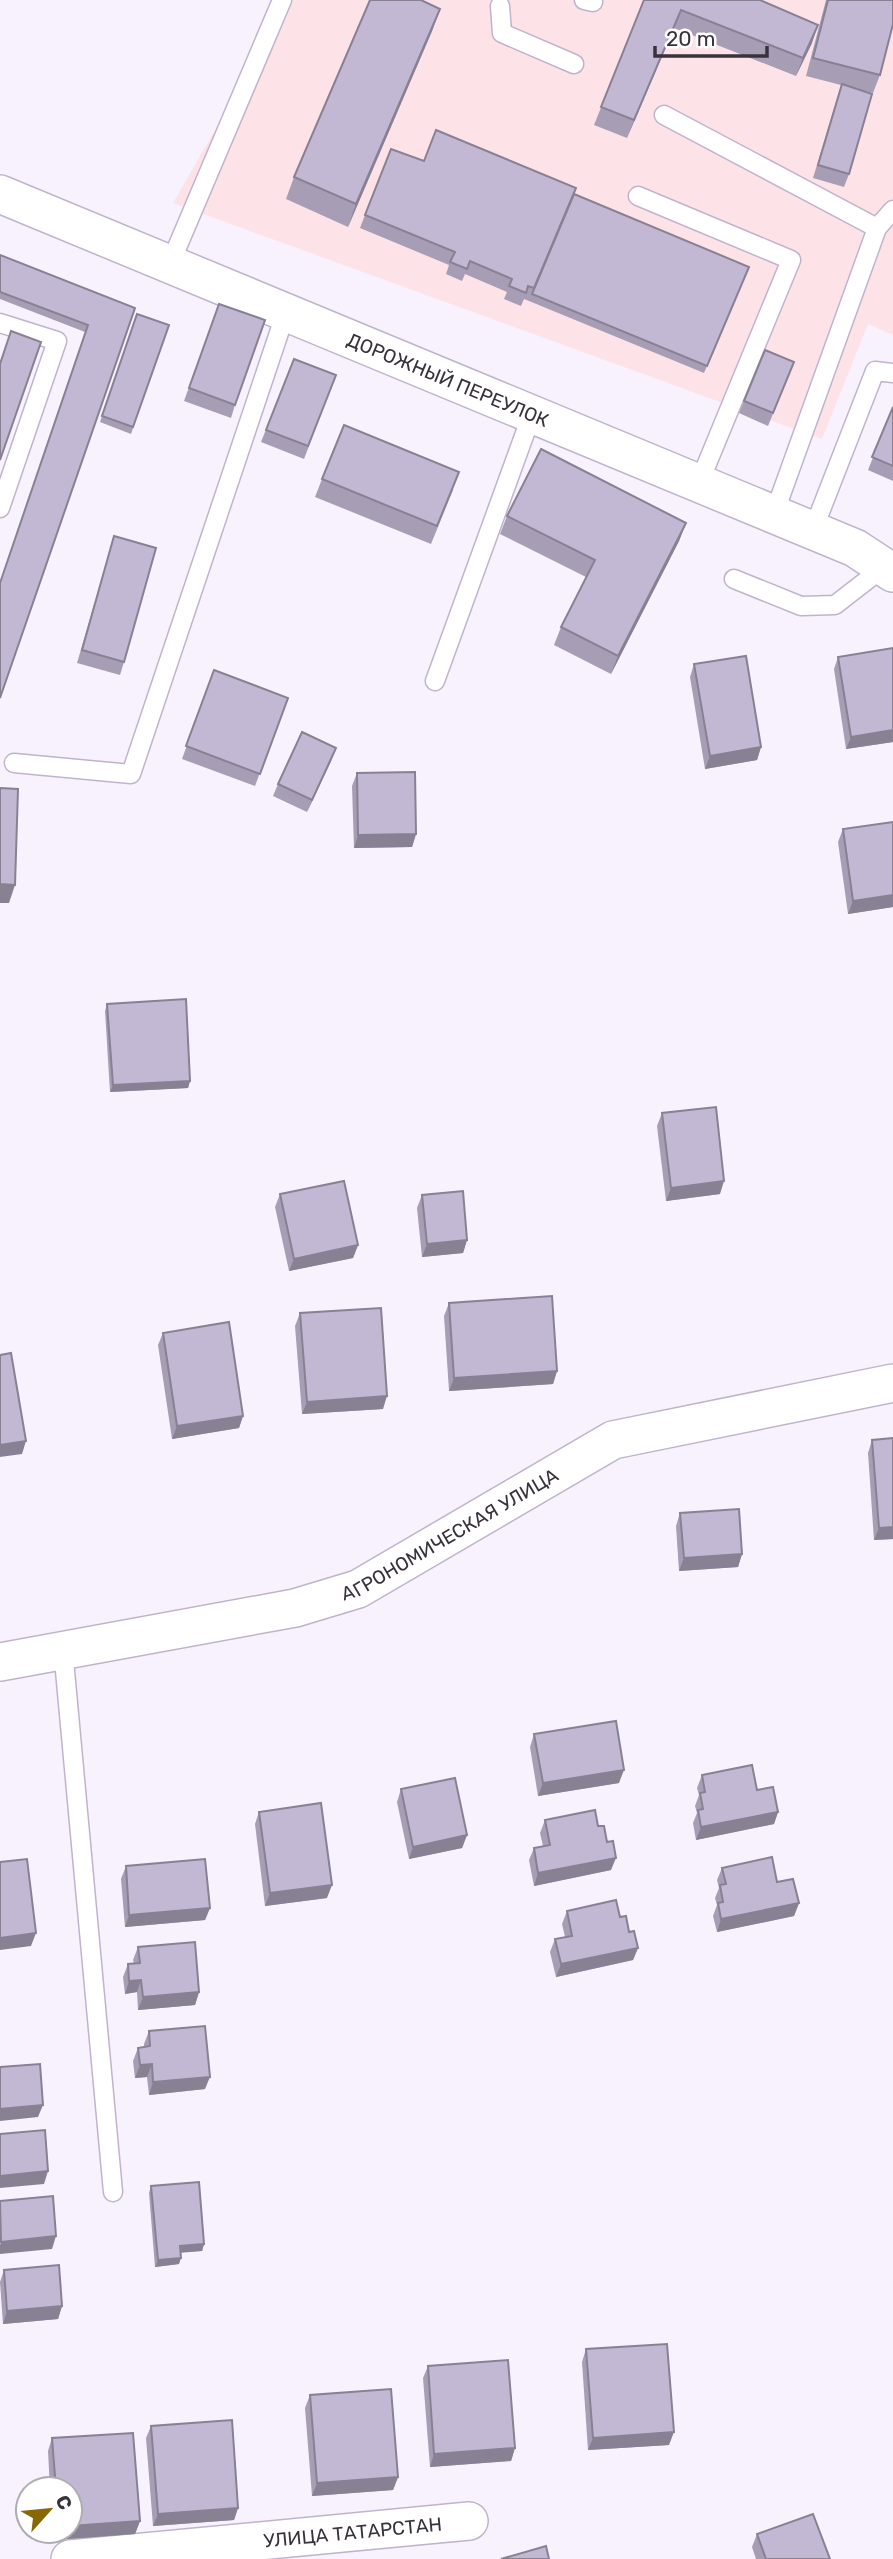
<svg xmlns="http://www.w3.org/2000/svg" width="893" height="2559" font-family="Rubik,sans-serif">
  <rect width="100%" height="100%" fill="#f7f2fd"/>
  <polygon fill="#fde3e7" points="290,0 893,0 893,335 868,324 822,439 173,203"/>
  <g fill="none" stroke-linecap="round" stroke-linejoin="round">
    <defs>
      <g id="lane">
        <polyline points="584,0 593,2"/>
        <polyline points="500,6 502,33 574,64"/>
        <polyline points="664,115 877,228"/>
        <polyline points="638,196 791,260 699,483"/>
        <polyline points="170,264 282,0"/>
        <polyline points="0,323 57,341 0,508"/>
        <polyline points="774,514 877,228 893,210"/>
        <polyline points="813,530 875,371 893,373"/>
        <polyline points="734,579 801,606 835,605 884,567"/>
        <polyline points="435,681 532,414"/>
        <polyline points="14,763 131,774 286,312"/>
        <polyline points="63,1649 113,2192"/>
      </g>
      <g id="street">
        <path id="s1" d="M0 194 855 548 893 573"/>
        <path id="s2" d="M0 1662 295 1608 358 1589 613 1440 893 1383"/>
        <path id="s3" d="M70 2559 469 2521"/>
      </g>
    </defs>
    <use href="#lane" stroke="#c1b3cd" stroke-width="21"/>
    <use href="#street" stroke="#c1b3cd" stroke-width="40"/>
    <use href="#lane" stroke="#fff" stroke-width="18"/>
    <use href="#street" stroke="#fff" stroke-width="37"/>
  </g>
  <g fill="#a79eb5">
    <polygon points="644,0 812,43 796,76 674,28 627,138 594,125"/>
    <polygon points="826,0 893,0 880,75 873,93 861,90 849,174 844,187 813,178 841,85 806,76"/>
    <polygon points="440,9 432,31 348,227 286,199 294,177"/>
    <polygon points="424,161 574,194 749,267 704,373 529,301 524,299 521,306 504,299 507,292 465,274 462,281 446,274 449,265 360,228 365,215"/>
    <polygon points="0,255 135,308 85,332 0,299"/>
    <polygon points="219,304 235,405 231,418 184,401"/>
    <polygon points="137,314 169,325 131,434 100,422"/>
    <polygon points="294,359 336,375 304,459 261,442"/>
    <polygon points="789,375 768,426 739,413 744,401"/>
    <polygon points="893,407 893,481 868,470"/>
    <polygon points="322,479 453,490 431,544 315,497"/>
    <polygon points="507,516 686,523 679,541 611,674 554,645 561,627 586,577 500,534"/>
    <polygon points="114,536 124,662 120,675 77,663"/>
    <polygon points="893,648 893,742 846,749 834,669 838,657"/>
    <polygon points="694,664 761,747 757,760 705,769 690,677"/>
    <polygon points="214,670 288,698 255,786 182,759"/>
    <polygon points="336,748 331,761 307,812 273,796 278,784"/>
    <polygon points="357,773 416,834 412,847 354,848 352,786"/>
    <polygon points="893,822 893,907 848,914 838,842 843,829"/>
    <polygon points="107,1004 190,1081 188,1088 110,1092 105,1011"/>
    <polygon points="662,1113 720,1194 666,1201 657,1126"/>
    <polygon points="280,1194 358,1245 353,1258 289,1271 275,1207"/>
    <polygon points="422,1195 467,1240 463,1253 422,1257 417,1208"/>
    <polygon points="449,1303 557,1371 553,1384 449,1391 444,1316"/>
    <polygon points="300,1313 383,1409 302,1414 295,1326"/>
    <polygon points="163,1333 243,1416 239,1428 172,1439 158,1345"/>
    <polygon points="893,1438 893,1539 874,1540 868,1453 872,1440"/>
    <polygon points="680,1513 742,1554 738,1567 679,1571 676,1526"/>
    <polygon points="534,1734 619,1783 538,1796 530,1747"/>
    <polygon points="702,1775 757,1790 778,1812 774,1824 696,1840 693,1823 697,1813 695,1806 699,1795 697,1788"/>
    <polygon points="401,1789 467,1835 462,1848 409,1859 397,1802"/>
    <polygon points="259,1812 327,1898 265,1906 255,1824"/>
    <polygon points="545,1820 598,1826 611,1870 534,1886 529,1860 534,1848 543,1846 540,1833"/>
    <polygon points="126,1866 210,1908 205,1920 125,1927 121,1879"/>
    <polygon points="722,1868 777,1882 799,1903 794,1916 717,1932 713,1916 717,1905 715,1898 719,1888 717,1880"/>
    <polygon points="567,1911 620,1917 638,1948 633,1960 556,1977 550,1952 555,1939 565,1937 562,1924"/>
    <polygon points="138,1947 199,1992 195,2005 138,2010 137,1992 125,1994 123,1977 128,1964 134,1963 133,1960"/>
    <polygon points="149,2031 205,2089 149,2095 147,2077 135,2078 133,2061 138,2048 144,2047 144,2044"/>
    <polygon points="151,2186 204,2244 202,2251 181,2252 179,2264 155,2267 149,2193"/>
    <polygon points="4,2270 62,2306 58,2319 3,2324 0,2282"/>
    <polygon points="586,2349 669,2445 588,2450 582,2362"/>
    <polygon points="428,2366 515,2448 511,2461 430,2467 423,2378"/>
    <polygon points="310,2395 398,2477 393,2490 312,2496 305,2408"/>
    <polygon points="151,2426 238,2508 234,2520 153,2526 146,2438"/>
    <polygon points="52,2438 140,2521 135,2534 54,2540 53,2531 70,2531 70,2489 50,2489 48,2451"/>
    <polygon points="757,2534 830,2559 756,2559 752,2547"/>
  </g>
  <g fill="#888194">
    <polygon points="440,9 432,31 348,227 356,204"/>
    <polygon points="681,10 674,28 627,138 634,120"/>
    <polygon points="818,25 812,43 796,76 803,58"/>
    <polygon points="686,523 679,541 611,674 618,656"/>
    <polygon points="893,730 893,742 846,749 851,737"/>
    <polygon points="761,747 757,760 705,769 710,756"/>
    <polygon points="336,748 331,761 307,812 312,800"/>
    <polygon points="416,834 412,847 354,848 358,835"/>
    <polygon points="0,884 15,885 9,903 0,903"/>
    <polygon points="893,895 893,907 848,914 853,901"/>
    <polygon points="190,1081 188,1088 110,1092 113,1085"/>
    <polygon points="724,1181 720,1194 666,1201 671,1188"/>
    <polygon points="467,1240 463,1253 422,1257 427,1244"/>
    <polygon points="358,1245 353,1258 289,1271 294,1259"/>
    <polygon points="557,1371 553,1384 449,1391 454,1378"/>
    <polygon points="387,1396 383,1409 302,1414 307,1402"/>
    <polygon points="243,1416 239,1428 172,1439 177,1426"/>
    <polygon points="26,1441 22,1454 0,1457 0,1445"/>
    <polygon points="893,1527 893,1539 874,1540 879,1528"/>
    <polygon points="742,1554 738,1567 679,1571 684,1558"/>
    <polygon points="624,1770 619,1783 538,1796 543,1783"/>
    <polygon points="778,1812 774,1824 696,1840 701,1827"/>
    <polygon points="467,1835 462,1848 409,1859 413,1847"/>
    <polygon points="616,1858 611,1870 534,1886 538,1873"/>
    <polygon points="332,1885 327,1898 265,1906 270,1893"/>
    <polygon points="799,1903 794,1916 717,1932 721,1919"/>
    <polygon points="210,1908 205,1920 125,1927 129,1915"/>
    <polygon points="36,1933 31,1946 0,1950 0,1938"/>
    <polygon points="638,1948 633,1960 556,1977 561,1964"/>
    <polygon points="141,1980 137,1992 125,1994 129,1981"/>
    <polygon points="199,1992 195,2005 138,2010 143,1997"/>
    <polygon points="152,2064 147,2077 135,2078 140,2065"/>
    <polygon points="210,2077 205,2089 149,2095 153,2082"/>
    <polygon points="43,2105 38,2117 0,2121 0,2109"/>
    <polygon points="48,2171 44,2184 0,2188 0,2176"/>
    <polygon points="56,2236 52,2249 0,2254 0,2245 1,2242"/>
    <polygon points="204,2244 202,2251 178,2253 180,2246"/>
    <polygon points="181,2258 179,2264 155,2267 158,2260"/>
    <polygon points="62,2306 58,2319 3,2324 7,2311"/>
    <polygon points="674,2432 669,2445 588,2450 593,2438"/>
    <polygon points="515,2448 511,2461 430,2467 434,2454"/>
    <polygon points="398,2477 393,2490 312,2496 317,2483"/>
    <polygon points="238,2508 234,2520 153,2526 158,2514"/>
    <polygon points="140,2521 135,2534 54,2540 57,2531 70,2531 70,2526"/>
  </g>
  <g fill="#c2b8d3" stroke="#888194" stroke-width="2">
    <polygon points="370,0 421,0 440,9 356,204 294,177"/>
    <polygon points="644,0 760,0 818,25 803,58 681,10 634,120 601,107"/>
    <polygon points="828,0 893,0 893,24 880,75 813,58"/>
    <polygon points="842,84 872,94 849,174 818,165"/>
    <polygon points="436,130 576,188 534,288 528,286 526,293 509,286 512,279 470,261 467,269 450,262 455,252 365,215 391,149 424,161"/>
    <polygon points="574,194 749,267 707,366 532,294"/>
    <polygon points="0,255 135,308 0,698 0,583 88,325 0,292"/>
    <polygon points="219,304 265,320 235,405 189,388"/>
    <polygon points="137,314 169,325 133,427 102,416"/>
    <polygon points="11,331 41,342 0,460 0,364"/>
    <polygon points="765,350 794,362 773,413 744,401"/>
    <polygon points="294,359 336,375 308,446 266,430"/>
    <polygon points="893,407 893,466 872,457"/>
    <polygon points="344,425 459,472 437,526 322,479"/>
    <polygon points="541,449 686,523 618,656 561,627 595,560 507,516"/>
    <polygon points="114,536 156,548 124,662 82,650"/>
    <polygon points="893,648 893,730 851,737 838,657"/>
    <polygon points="746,656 761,747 710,756 694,664"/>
    <polygon points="214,670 288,698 260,774 186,746"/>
    <polygon points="302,732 336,748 312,800 278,784"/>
    <polygon points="415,772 416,834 358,835 357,773"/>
    <polygon points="0,788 18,789 15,885 0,884"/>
    <polygon points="893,822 893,895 853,901 843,829"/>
    <polygon points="186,999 190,1081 113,1085 107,1004"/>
    <polygon points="716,1107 724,1181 671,1188 662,1113"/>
    <polygon points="344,1181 358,1245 294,1259 280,1194"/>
    <polygon points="463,1191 467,1240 427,1244 422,1195"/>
    <polygon points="552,1296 557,1371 454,1378 449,1303"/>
    <polygon points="381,1308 387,1396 307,1402 300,1313"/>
    <polygon points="229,1322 243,1416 177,1426 163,1333"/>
    <polygon points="11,1353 26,1441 0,1445 0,1355"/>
    <polygon points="893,1438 893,1527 879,1528 872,1440"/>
    <polygon points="739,1509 742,1554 684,1558 680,1513"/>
    <polygon points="616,1721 624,1770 543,1783 534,1734"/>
    <polygon points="752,1765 757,1790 773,1787 778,1812 701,1827 698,1810 703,1809 700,1793 705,1792 702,1775"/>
    <polygon points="455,1778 467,1835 413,1847 401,1789"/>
    <polygon points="321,1803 332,1885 270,1893 259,1812"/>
    <polygon points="595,1810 598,1826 604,1826 607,1842 613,1841 616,1858 538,1873 534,1848 550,1845 545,1820"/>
    <polygon points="772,1857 777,1882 793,1879 799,1903 721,1919 718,1903 723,1902 720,1885 726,1884 722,1868"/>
    <polygon points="27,1859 36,1933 0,1938 0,1862"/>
    <polygon points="205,1859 210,1908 129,1915 126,1866"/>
    <polygon points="616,1900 620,1917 626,1916 629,1932 634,1931 638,1948 561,1964 555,1939 572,1936 567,1911"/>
    <polygon points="195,1942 199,1992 143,1997 141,1980 129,1981 128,1964 140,1963 138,1947"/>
    <polygon points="205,2026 210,2077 153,2082 152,2064 140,2065 138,2048 150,2046 149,2031"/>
    <polygon points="40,2064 43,2105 0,2109 0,2067"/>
    <polygon points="45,2130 48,2171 0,2176 0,2134"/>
    <polygon points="199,2182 204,2244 180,2246 181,2258 158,2260 151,2186"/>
    <polygon points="53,2196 56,2236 1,2242 0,2201"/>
    <polygon points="59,2265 62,2306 7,2311 4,2270"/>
    <polygon points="667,2344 674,2432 593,2438 586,2349"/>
    <polygon points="508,2360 515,2448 434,2454 428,2366"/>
    <polygon points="391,2389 398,2477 317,2483 310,2395"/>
    <polygon points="232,2420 238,2508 158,2514 151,2426"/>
    <polygon points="133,2433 140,2521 70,2526 70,2489 56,2489 52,2438"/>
    <polygon points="813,2514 830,2559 766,2559 757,2534"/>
    <polygon points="546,2546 549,2559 501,2559"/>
  </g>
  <g text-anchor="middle" stroke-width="5" stroke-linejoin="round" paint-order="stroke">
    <g font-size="19" fill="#38323d" stroke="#fff">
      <text dy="7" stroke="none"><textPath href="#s1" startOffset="485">ДОРОЖНЫЙ ПЕРЕУЛОК</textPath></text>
      <text dy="7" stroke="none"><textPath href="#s2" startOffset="472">АГРОНОМИЧЕСКАЯ УЛИЦА</textPath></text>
      <text dy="7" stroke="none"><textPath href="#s3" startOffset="284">УЛИЦА ТАТАРСТАН</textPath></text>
    </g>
  </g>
  <g transform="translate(49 2510) rotate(63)"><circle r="33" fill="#ffffff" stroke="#afadb1" stroke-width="2"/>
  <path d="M0-5L12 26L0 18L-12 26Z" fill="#876803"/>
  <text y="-10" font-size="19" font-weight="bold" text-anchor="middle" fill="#38323d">С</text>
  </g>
  <path d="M655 46v10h112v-10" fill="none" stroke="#38323d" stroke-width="3.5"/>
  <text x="666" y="46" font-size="21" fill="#38323d" stroke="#ffffff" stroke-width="5" paint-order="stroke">20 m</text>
</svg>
